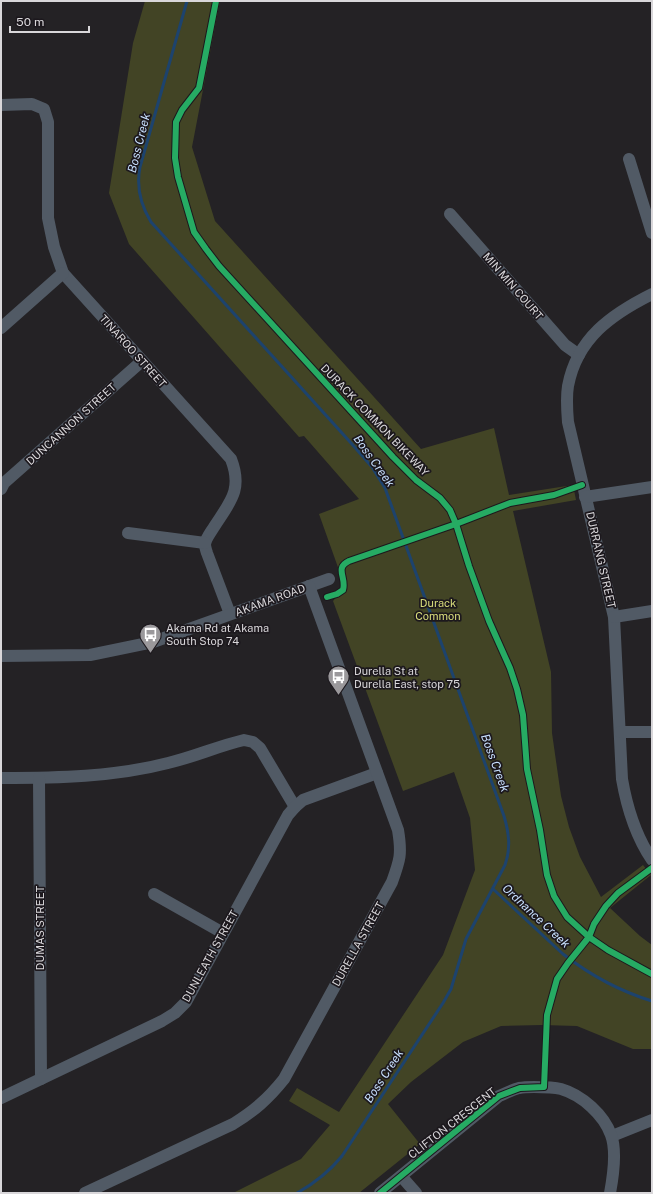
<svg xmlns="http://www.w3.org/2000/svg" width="653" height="1194" font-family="'Public Sans',sans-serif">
  <rect width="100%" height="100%" fill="#242225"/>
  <polygon fill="#424425" points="145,1 220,1 192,147 215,221 421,449 494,428 509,495 573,485 576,500 513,511 551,672 552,733 561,796 569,827 580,857 601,897 643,865 651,875 610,908 640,936 652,945 652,1049 633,1049 577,1026 542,1025 501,1026 463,1042 411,1082 388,1104 420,1144 359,1193 233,1193 301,1159 330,1125 289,1101 297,1088 339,1112 443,955 475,870 470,818 454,772 403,791 333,601 345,587 319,514 359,499 304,436 299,437 129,244 109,193 133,43"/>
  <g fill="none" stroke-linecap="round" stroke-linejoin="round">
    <g stroke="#1d436d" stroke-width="3">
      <path d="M187 1 140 167C136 187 140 204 151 222L351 443 372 467 385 488 504 816C509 833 511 848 505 865L466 939 451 989 443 1003 342 1156C329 1172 315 1183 297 1193"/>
      <path d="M493 889 563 954C590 975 619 991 652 1001"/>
    </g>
    <g stroke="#515a65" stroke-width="12">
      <path d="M1 105 32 104 44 109 48 122V218L54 247 63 273 231 459C243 490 230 502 214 527 211 532 206 538 205 544 205 546 206 550 207 553L230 614"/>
      <polyline points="629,159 652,233"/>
      <polyline points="450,214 565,345 579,355"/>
      <path d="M652 294C612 314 577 338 568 386 566 398 567 410 568 422L614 617 622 779C627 808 635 835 652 860"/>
      <polyline points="1,328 63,273"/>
      <polyline points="1,489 4,483 142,361"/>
      <polyline points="585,497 652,487"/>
      <polyline points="128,533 205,543"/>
      <polyline points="614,617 652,611"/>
      <polyline points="1,656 90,655 153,642 329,579"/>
      <polyline points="620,732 652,732"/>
      <path d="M1 778C57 778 114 777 168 763 194 757 218 746 244 740L253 742 260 748 295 807"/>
      <polyline points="39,778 41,1079"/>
      <polyline points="154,894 223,933"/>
      <polyline points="1,1098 162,1021 175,1013 186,1002 288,815 295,807 303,800 377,773"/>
      <polyline points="612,1136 652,1120"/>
      <polyline points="401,1176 416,1193"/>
      <path d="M85 1193 233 1124C254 1111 268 1099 284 1079L392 882C400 860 402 854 398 830L309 586"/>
      <path d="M380 1193 499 1096C506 1093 512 1090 519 1088 524 1087 529 1087 534 1087 543 1087 553 1087 561 1089 582 1095 604 1115 611 1135 617 1151 613 1177 610 1193"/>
    </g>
    <defs>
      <g id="cycleway">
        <polyline points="216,1 199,88 182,110 176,122 175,158 178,177 194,232 206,249 219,266 393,457 416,480 440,498 450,510 456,524 469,566 489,621 510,668 517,689 523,715 527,769 540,830 547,875 554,896 567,917 589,937 608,950 652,974"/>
        <path d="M327 597 337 594 343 590C347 578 334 568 349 561L456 524 510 503 554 495 582 485"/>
        <polyline points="380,1193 499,1096 520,1088 544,1087 547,1015 557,979 568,963 589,937 594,924 606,906 618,893 652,868"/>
      </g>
    </defs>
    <use href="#cycleway" stroke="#1c181d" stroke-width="8"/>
    <use href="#cycleway" stroke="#26ab63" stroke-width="6"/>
  </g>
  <defs>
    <symbol id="bus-pin" viewBox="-11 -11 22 30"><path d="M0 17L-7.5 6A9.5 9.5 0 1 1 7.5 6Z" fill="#9a989b" stroke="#1c181d"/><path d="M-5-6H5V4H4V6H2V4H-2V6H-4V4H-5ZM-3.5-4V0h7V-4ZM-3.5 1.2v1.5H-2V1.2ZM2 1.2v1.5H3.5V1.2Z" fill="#fff"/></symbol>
  </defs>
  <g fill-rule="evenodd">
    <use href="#bus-pin" x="138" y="622" width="25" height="34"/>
    <use href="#bus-pin" x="326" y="664" width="25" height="34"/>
  </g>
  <g text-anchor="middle" stroke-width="3.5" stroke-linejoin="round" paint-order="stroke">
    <g font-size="11" fill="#d9d7da" stroke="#1c181d">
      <text transform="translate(513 286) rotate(49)" y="4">MIN MIN COURT</text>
      <text transform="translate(133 351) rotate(48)" y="4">TINAROO STREET</text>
      <text transform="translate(375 420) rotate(46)" y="4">DURACK COMMON BIKEWAY</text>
      <text transform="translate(71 424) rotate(-42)" y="4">DUNCANNON STREET</text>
      <text transform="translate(601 560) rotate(77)" y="4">DURRANG STREET</text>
      <text transform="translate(270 600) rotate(-20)" y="4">AKAMA ROAD</text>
      <text transform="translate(40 928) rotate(-90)" y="4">DUMAS STREET</text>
      <text transform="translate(358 944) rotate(-61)" y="4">DURELLA STREET</text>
      <text transform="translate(210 956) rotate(-61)" y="4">DUNLEATH STREET</text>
      <text transform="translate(452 1123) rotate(-38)" y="4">CLIFTON CRESCENT</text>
    </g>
    <g font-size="11" fill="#d8dc7b" stroke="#1c181d">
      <text x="438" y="607">Durack<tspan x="438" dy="13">Common</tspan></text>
    </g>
    <g font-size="11" fill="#d9d7da" stroke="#1c181d" text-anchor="start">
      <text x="166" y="632">Akama Rd at Akama<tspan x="166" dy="13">South Stop 74</tspan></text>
      <text x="354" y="675">Durella St at<tspan x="354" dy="13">Durella East, stop 75</tspan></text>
    </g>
    <g font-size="12" font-style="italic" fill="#c7dffd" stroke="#1c181d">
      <text transform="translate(139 143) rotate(-76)" y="4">Boss Creek</text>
      <text transform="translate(374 461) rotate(54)" y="4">Boss Creek</text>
      <text transform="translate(495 763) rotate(70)" y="4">Boss Creek</text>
      <text transform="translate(536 916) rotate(43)" y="4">Ordnance Creek</text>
      <text transform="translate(384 1076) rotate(-57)" y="4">Boss Creek</text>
    </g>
  </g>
  <rect width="653" height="1194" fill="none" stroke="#d9d7da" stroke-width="4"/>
  <path d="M10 26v6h79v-6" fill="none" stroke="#d9d7da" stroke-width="2"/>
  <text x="16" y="26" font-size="12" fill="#d9d7da" stroke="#1c181d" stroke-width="3" paint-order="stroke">50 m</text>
</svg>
